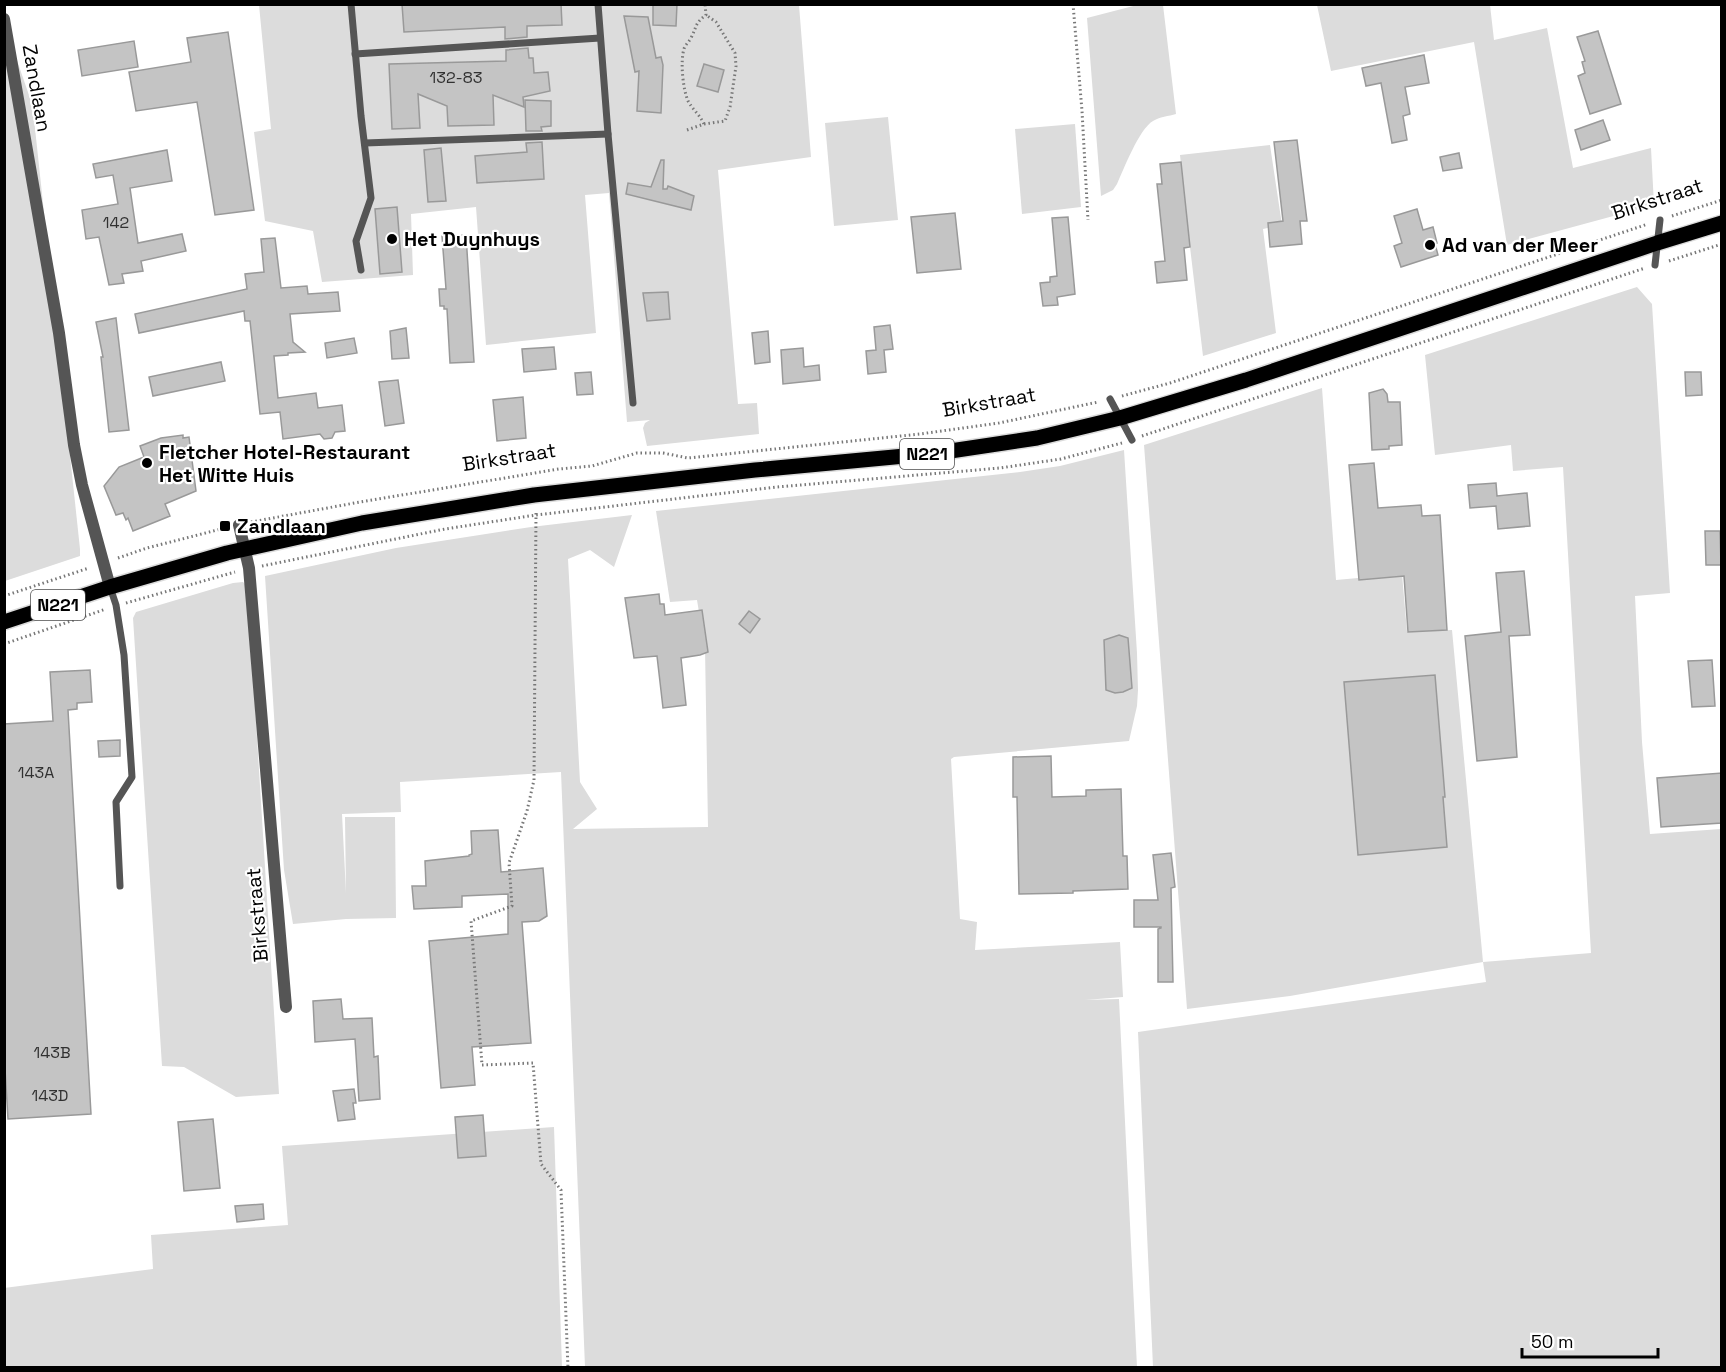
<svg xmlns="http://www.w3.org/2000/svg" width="1726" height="1372" font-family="'Space Grotesk',sans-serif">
  <rect width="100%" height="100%" fill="#fff"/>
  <g fill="#dcdcdc">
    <path d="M1141 4 1163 5 1176 114C1169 116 1159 117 1153 121 1139 129 1124 169 1117 184L1113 190 1101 196 1087 18Z"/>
    <polygon points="259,5 799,5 811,157 718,170 738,404 757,403 759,434 647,446 643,428 645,423 650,420 627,422 609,193 585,195 596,333 486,345 476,207 411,214 413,275 322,282 313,231 265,221 254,132 271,129"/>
    <polygon points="1317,5 1490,5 1494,40 1547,28 1573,168 1651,148 1654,205 1507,245 1474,42 1331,71"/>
    <polygon points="4,23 30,98 34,119 80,549 80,556 5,581"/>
    <polygon points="888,117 898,220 834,226 825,123"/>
    <polygon points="1075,124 1081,207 1022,214 1015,129"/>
    <polygon points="1270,145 1282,225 1263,229 1276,333 1203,356 1190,247 1180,155"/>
    <polygon points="1637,287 1652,304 1670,593 1635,596 1642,742 1650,834 1721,829 1721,1367 1153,1367 1138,1032 1486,982 1483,962 1290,996 1187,1009 1144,445 1322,388 1336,580 1402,574 1407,632 1452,630 1483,962 1591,953 1563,467 1513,471 1511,445 1435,455 1425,355"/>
    <polygon points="1124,450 1137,653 1138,690 1137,706 1129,741 954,757 951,759 960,919 977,922 975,950 1120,942 1123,997 1085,1000 1119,999 1137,1367 585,1367 561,772 400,782 401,812 342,814 346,893 345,817 395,817 396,918 346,919 293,924 284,870 265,576 396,548 531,527 632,515 614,567 590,550 568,559 580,782 597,809 573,829 708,827 705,648 697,600 670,602 656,511 1020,472 1060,466"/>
    <polygon points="243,582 245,584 255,705 279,1094 236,1097 184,1067 162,1066 133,618 136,612 233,583"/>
    <polygon points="554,1127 562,1367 5,1367 4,1288 153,1269 151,1235 288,1225 282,1146"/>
  </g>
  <g fill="#c4c4c4" stroke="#999" stroke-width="1.5">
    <polygon points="402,4 561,4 562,25 527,26 527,37 505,39 505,27 404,32"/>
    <polygon points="653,4 677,4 676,26 653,25"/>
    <polygon points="624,16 648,17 656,58 661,57 663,65 661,113 637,111 639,71 635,72"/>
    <polygon points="1598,31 1621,104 1590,114 1578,76 1585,73 1582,62 1585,61 1577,37"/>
    <polygon points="228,32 254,210 215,215 197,102 136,111 129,72 191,62 187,38"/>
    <polygon points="134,41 138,67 82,76 78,50"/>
    <polygon points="528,48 529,58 533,58 534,73 548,72 550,91 523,97 524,107 493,95 494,125 448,126 447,106 418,94 420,128 392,129 389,64 506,61 506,50"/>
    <polygon points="1424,55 1429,83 1405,87 1410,114 1403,116 1407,140 1392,143 1381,83 1366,86 1362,68"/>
    <polygon points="704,64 724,70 718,92 697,86"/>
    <polygon points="525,100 551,101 551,126 541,127 542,131 526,131"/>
    <polygon points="1603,120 1610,140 1581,150 1575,130"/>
    <polygon points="1297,140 1307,221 1300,221 1302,244 1270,247 1268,223 1283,221 1274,142"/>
    <polygon points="542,142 544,179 477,183 475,156 527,152 526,143"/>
    <polygon points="441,148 446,201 428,202 424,150"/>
    <polygon points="167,150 172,181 130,188 138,243 182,234 186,251 141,261 143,271 122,274 124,283 109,285 99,237 86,239 82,210 118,204 113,175 96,178 93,164"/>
    <polygon points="1459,153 1462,168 1443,171 1440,157"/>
    <polygon points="661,160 664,160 663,189 667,189 668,186 694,196 691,210 626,194 628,183 651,187"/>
    <polygon points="1181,162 1190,247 1184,248 1187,280 1157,283 1155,262 1165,261 1157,184 1162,184 1160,164"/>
    <polygon points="397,207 402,272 380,274 375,209"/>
    <polygon points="1417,209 1423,230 1433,227 1437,243 1435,244 1438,255 1401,267 1394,246 1402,243 1394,216"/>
    <polygon points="955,213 961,269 917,273 911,217"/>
    <polygon points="1068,217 1075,294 1057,297 1058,305 1043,306 1040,283 1050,282 1050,277 1057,276 1052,218"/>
    <polygon points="466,235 474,362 450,363 447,309 444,309 444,306 440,306 439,289 446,289 442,236"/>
    <polygon points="275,238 281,288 307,286 308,294 338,292 340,311 290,314 293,342 305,352 288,353 288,355 274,356 278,398 316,393 318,408 342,405 345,431 335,432 332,438 324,439 320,434 283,439 280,412 260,414 250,321 245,321 244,311 139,333 135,314 247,289 245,274 264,272 261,239"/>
    <polygon points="668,292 670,319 647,321 643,293"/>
    <polygon points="116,318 129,430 109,432 101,357 103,357 96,322"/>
    <polygon points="890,325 893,349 884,350 886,372 868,374 866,351 876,350 874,327"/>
    <polygon points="406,328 409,358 392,359 390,331"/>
    <polygon points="768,331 770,362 755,364 752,333"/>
    <polygon points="354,338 357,353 327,358 325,343"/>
    <polygon points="554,347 556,369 524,372 522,349"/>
    <polygon points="803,348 804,367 819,365 820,380 783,384 781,350"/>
    <polygon points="221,362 225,381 153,396 149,377"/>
    <polygon points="591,372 593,394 577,395 575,373"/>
    <polygon points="1685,372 1701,372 1702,395 1686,396"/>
    <polygon points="398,380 404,423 385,426 379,382"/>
    <polygon points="1383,389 1387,394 1388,402 1400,402 1402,445 1389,446 1389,449 1372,450 1369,393"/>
    <polygon points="523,397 526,438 497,441 493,400"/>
    <polygon points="183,435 183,438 189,437 196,491 165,504 170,516 133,531 128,518 126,520 123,513 116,515 104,486 119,467 144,457 140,446 161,438"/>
    <polygon points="1374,463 1378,508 1421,505 1422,516 1440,515 1447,630 1408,632 1404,576 1359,580 1349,465"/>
    <polygon points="1496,483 1497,496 1527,493 1530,526 1498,529 1496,506 1470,508 1468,485"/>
    <polygon points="1705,531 1720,531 1721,565 1706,565"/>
    <polygon points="1524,571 1530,635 1509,636 1517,757 1477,761 1465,636 1501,632 1496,573"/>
    <polygon points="659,594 660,604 664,604 665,615 702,610 708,652 700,655 681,658 686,705 663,708 657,656 634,658 625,598"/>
    <polygon points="749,611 760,619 750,633 739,624"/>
    <polygon points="1119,635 1128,638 1132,688 1123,692 1115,693 1106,690 1104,640"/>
    <polygon points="1712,660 1715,706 1692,707 1688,661"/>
    <polygon points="90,670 92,702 77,703 77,709 68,710 91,1114 8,1119 4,1052 4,724 53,721 50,672"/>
    <polygon points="1435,675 1445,797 1443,797 1447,847 1358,855 1344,682"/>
    <polygon points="120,740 120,756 99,757 98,741"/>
    <polygon points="1051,756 1052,797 1086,796 1086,790 1121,789 1123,856 1127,856 1128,889 1073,891 1073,893 1019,894 1017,797 1013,797 1013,757"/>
    <polygon points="1722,773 1722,823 1661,827 1657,778"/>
    <polygon points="498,830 501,872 543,868 547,916 539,921 522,922 531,1043 472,1047 475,1085 441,1088 429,941 508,934 508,894 462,896 462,907 414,909 412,886 426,886 425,861 469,856 469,855 472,854 471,831"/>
    <polygon points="1171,853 1175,887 1171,888 1173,982 1158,982 1158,929 1161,928 1161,927 1134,927 1134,900 1158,900 1153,855"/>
    <polygon points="341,999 343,1019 372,1018 374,1057 378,1056 380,1099 359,1101 355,1039 315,1042 313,1001"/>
    <polygon points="354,1089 356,1103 353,1103 355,1119 338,1121 333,1091"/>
    <polygon points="483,1115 486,1156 458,1158 455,1117"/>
    <polygon points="213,1119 220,1188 184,1191 178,1122"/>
    <polygon points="263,1204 264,1219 237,1222 235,1206"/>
  </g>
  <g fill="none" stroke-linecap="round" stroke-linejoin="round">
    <defs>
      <polyline id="primary" points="4,622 110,587 227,553 362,523 534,495 755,470 937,453 1037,438 1120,418 1246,380 1657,243 1722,223"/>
    </defs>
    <use href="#primary" stroke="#dbdbdb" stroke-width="18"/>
    <g stroke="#777" stroke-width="3" stroke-dasharray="1.5 3" stroke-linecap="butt">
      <polyline points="1073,4 1082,111 1088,220"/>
      <path d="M704 124C700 115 693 110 688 101 683 89 680 62 684 49 685 45 689 42 691 38 697 26 695 23 706 15L705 4"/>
      <polyline points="687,130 704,124 725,121 730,107 736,66 735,53 716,22 706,15"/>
      <polyline points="1672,216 1722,200"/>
      <polyline points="1669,261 1722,244"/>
      <polyline points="1122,396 1170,383 1648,224"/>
      <polyline points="1142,436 1645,268"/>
      <polyline points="536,513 534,780 527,811 509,863 512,906 471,921 482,1065 533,1063 541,1164 561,1190 568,1368"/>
      <polyline points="251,522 360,502 559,469 592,466 637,453 663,453 688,458 920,434 999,423 1098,402"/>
      <polyline points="118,558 147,548 225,528"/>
      <polyline points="262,566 445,529 536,515 777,487 1000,468 1061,459 1122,443"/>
      <polyline points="4,596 89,568"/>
      <polyline points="126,603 235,572"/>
      <polyline points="4,644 106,609"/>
    </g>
    <g stroke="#555" stroke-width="7">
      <polyline points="351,4 361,116 371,198 356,241 361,270"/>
      <polyline points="598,4 608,134 633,403"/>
      <polyline points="355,54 600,38"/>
      <polyline points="365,143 608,134"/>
      <polyline points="1655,265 1660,220"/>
      <polyline points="1110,399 1132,440"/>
      <polyline points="110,587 116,605 124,655 132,777 116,802 120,886"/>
    </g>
    <g stroke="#555" stroke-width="12">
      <polyline points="4,19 59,333 74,445 82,485 110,587"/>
      <polyline points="239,525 249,568 286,1007"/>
    </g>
    <use href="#primary" stroke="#000" stroke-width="15"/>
  </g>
  <g fill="#000" stroke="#fff" stroke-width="2">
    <circle cx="392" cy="239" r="6"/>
    <circle cx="1430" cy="245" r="6"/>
    <circle cx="147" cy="463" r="6"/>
    <rect x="219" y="520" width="12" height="12" rx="3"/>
  </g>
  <g text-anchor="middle" stroke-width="4.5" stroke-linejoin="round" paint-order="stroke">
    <g font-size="16" fill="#313131">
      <text x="456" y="83">132-83</text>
      <text x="116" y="228">142</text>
      <text x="36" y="778">143A</text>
      <text x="52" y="1058">143B</text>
      <text x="50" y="1101">143D</text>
    </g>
    <g fill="#fff" stroke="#4c4c4c" stroke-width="1.5">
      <rect x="900" y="439" width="54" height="30" rx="4.5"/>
      <rect x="31" y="590" width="54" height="30" rx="4.5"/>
    </g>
    <g font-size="18" font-weight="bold" fill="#000">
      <text x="927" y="460">N221</text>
      <text x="58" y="611">N221</text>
    </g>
    <g font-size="20" fill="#000" stroke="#fff">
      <text transform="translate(37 88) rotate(80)" y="7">Zandlaan</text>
      <text transform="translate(1657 199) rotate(-18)" y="7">Birkstraat</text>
      <text transform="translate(989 402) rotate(-10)" y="7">Birkstraat</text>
      <text transform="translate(509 457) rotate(-9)" y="7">Birkstraat</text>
      <text transform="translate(257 915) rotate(-95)" y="7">Birkstraat</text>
    </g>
    <g font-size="20" font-weight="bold" fill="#000" stroke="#fff" text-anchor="start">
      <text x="404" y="246">Het Duynhuys</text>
      <text x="1442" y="252">Ad van der Meer</text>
      <text x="159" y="459">Fletcher Hotel-Restaurant<tspan x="159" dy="23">Het Witte Huis</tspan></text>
      <text x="237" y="533">Zandlaan</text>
    </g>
  </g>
  <rect width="1726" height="1372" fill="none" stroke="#000000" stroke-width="12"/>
  <path d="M1522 1348v9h136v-9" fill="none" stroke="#000000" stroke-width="3"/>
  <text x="1531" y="1348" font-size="18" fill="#000000" stroke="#ffffff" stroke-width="4.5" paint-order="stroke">50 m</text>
</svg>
